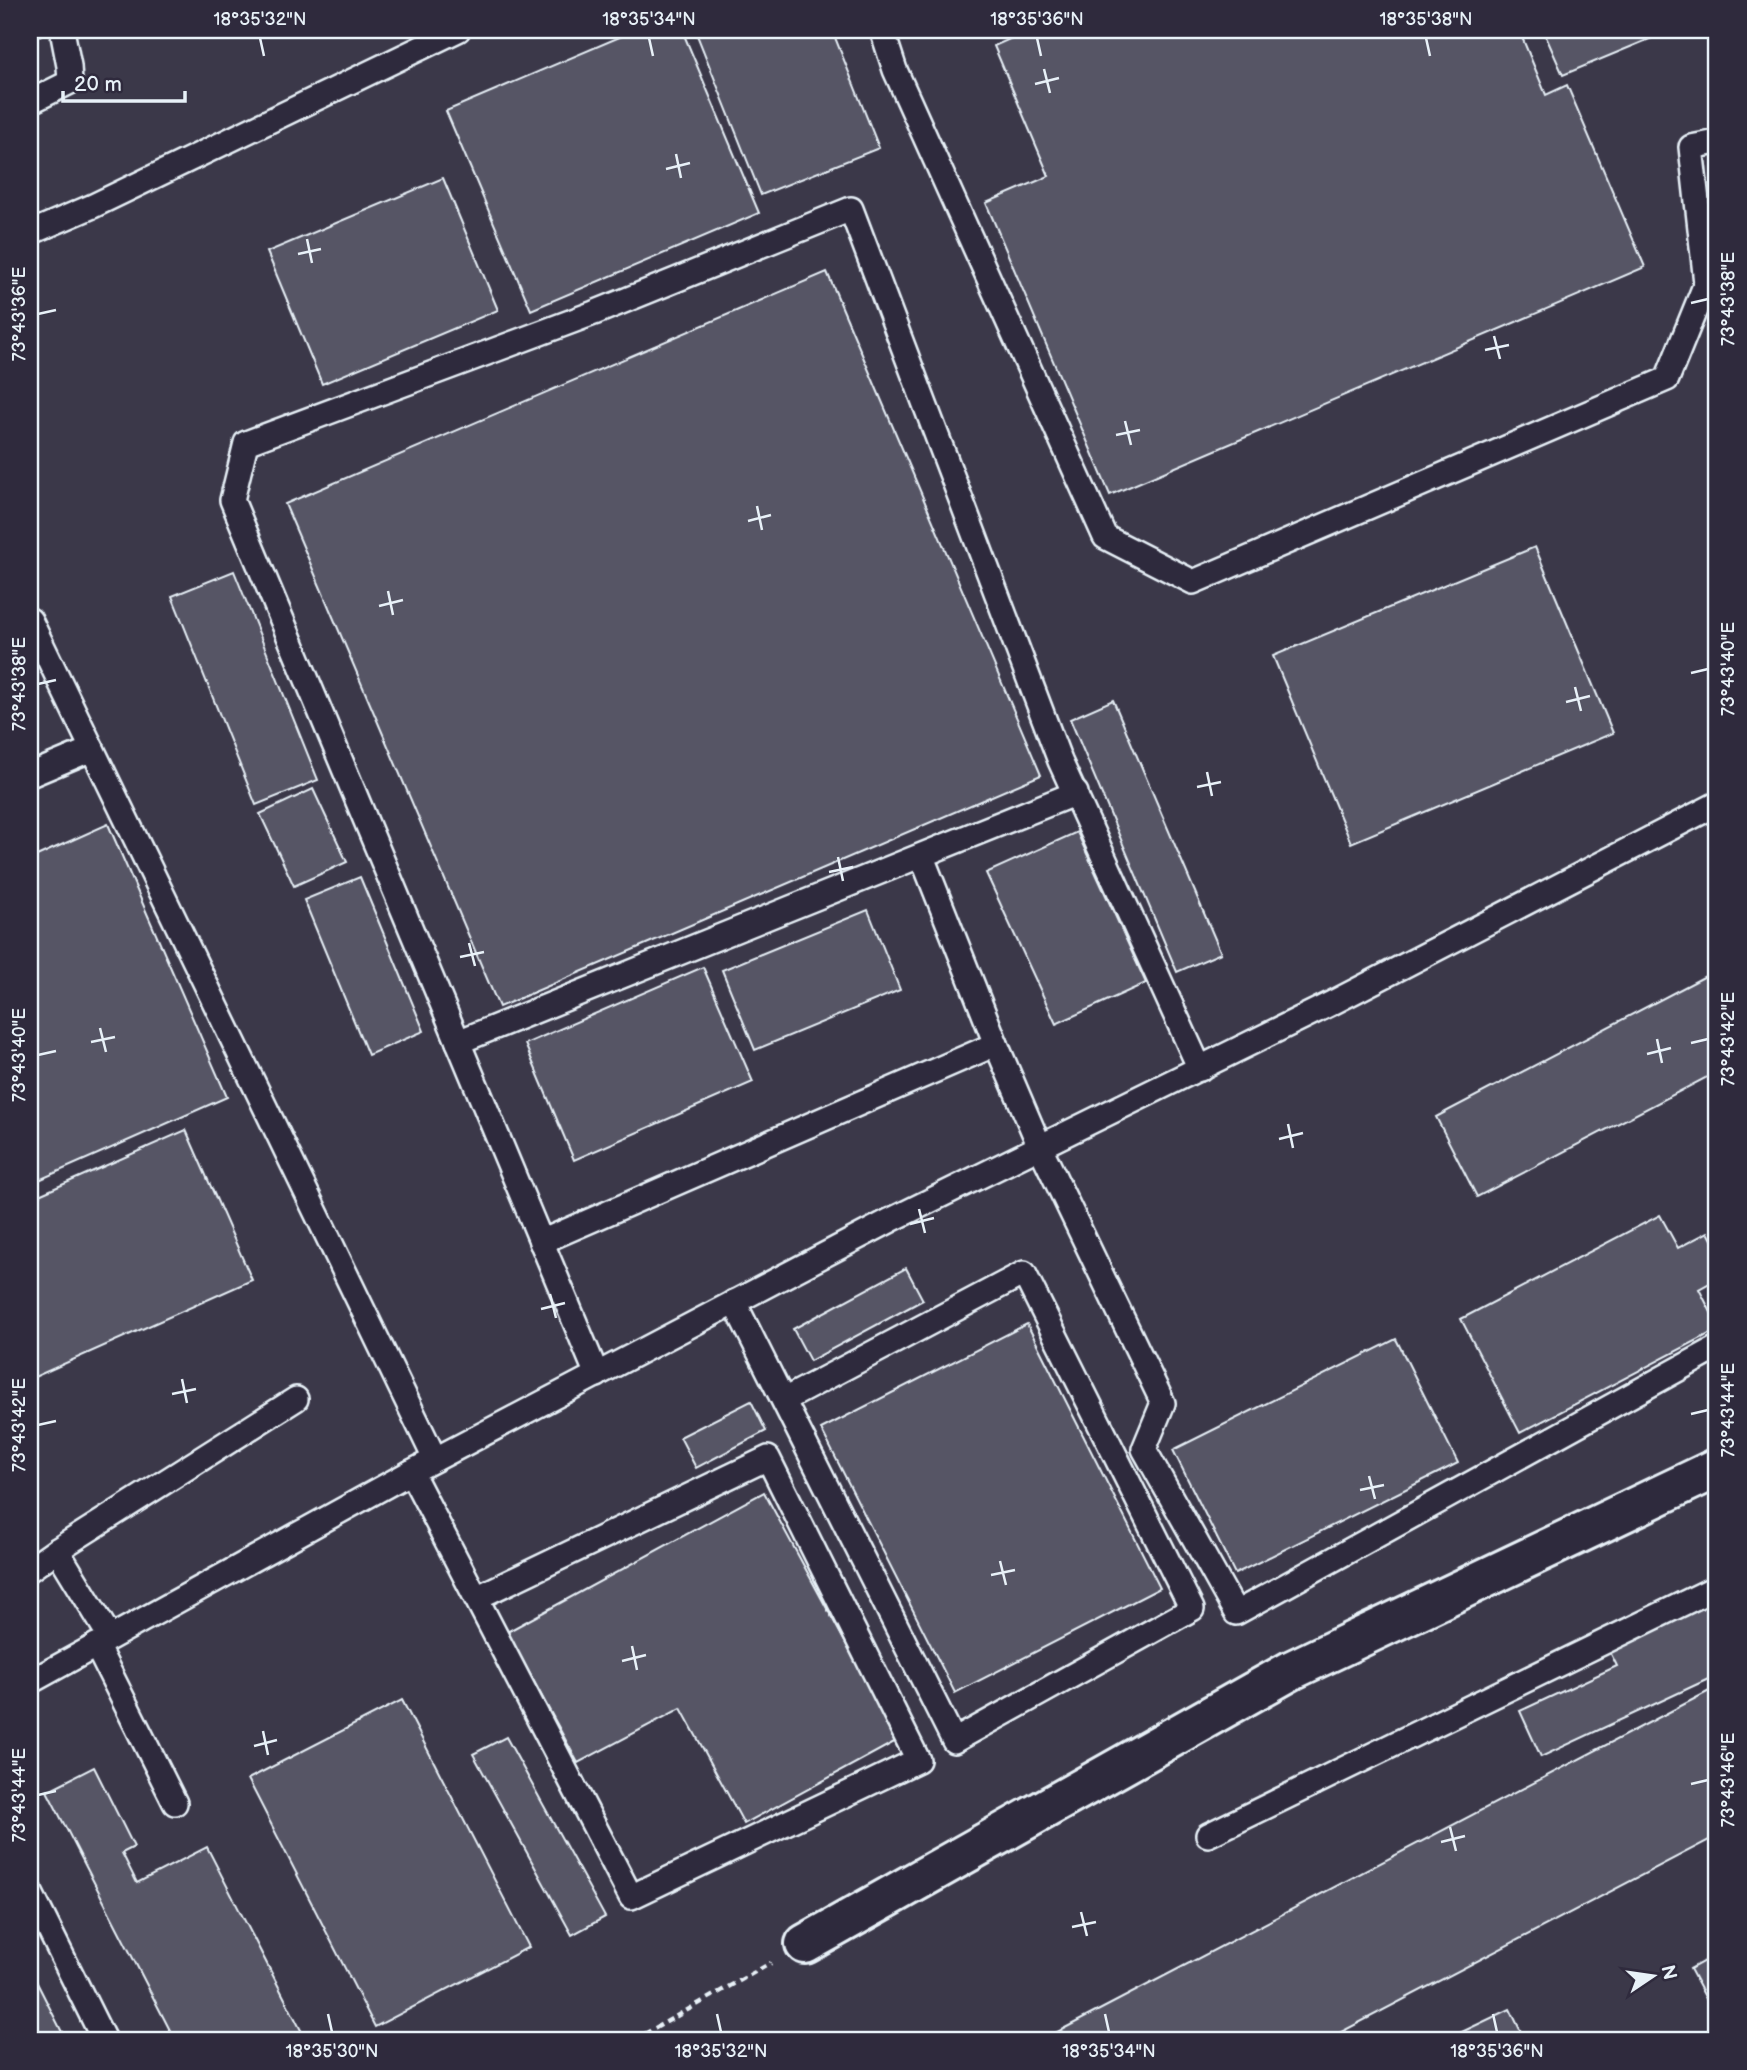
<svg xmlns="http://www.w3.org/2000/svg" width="1747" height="2070" font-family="'Balsamiq Sans',sans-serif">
  <rect width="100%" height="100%" fill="#2f2a3d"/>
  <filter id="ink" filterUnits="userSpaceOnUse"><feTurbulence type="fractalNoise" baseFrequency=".0143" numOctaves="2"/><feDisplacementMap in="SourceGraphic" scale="14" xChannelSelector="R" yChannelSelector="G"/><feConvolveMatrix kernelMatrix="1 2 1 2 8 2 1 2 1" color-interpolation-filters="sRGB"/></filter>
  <g filter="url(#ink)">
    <rect fill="#3b3749" x="30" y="30" width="1687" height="2010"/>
    <g fill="#575565" stroke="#e8f1f8" stroke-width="2">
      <polygon points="30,30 39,30 41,35 30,41"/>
      <polygon points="636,30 682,30 759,213 531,310 446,111"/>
      <polygon points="695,30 832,30 879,148 761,195"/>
      <polygon points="1030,30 1519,30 1546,95 1567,85 1645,267 1110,495 986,203 1049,176 994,46"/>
      <polygon points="1543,30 1662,30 1664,33 1563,75"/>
      <polygon points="443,178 498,310 322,384 267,252"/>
      <polygon points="827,272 1041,775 499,1007 285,504"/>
      <polygon points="1535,547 1613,733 1351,843 1273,656"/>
      <polygon points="234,571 318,780 256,805 172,596"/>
      <polygon points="1113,700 1221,953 1177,972 1070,719"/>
      <polygon points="313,789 347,862 294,886 260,814"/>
      <polygon points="108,824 227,1097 30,1184 30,859"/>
      <polygon points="1077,832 1146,983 1056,1024 986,873"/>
      <polygon points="360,877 424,1031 368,1055 304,900"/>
      <polygon points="868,910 900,990 755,1050 722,970"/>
      <polygon points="703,967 753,1082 574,1160 525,1044"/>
      <polygon points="1717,970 1717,1072 1477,1197 1436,1117"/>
      <polygon points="186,1130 252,1280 30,1379 30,1199"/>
      <polygon points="1660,1215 1678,1248 1708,1232 1717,1249 1717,1279 1699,1289 1717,1324 1717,1330 1520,1433 1461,1319"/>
      <polygon points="906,1268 923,1300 810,1361 793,1329"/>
      <polygon points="1027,1324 1160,1588 955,1693 821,1429"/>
      <polygon points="1396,1339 1458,1463 1235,1574 1173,1450"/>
      <polygon points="751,1401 766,1431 696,1468 680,1437"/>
      <polygon points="764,1492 898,1740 744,1824 681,1708 578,1763 507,1632"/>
      <polygon points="1717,1594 1717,1675 1541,1757 1520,1711 1617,1666 1607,1646"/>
      <polygon points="1717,1687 1717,1836 1326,2040 1042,2040"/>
      <polygon points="402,1700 529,1947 375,2027 248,1779"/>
      <polygon points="506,1737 605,1917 572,1935 473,1754"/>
      <polygon points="94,1767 134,1847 122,1853 137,1883 207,1847 306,2040 175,2040 47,1791"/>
      <polygon points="1717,1954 1717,2019 1690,1969"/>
      <polygon points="30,1969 66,2040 30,2040"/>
      <polygon points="1510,2009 1525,2040 1445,2040"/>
    </g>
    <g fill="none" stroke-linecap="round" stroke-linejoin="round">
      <defs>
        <g id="service">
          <polyline points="882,30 895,70 1105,537 1193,582 1667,379 1706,283"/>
          <polyline points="30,102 70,82 69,66 62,30"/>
          <polyline points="1717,142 1691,147 1706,283 1717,282"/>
          <polyline points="30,233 93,206 458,30"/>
          <polyline points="30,620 435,1459"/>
          <polyline points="30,775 92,749"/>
          <polyline points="458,1042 1076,793"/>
          <polyline points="996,1044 1040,1147 1163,1403 1144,1449 1236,1613 1717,1348"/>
          <polyline points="541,1242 996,1044 922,857"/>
          <polyline points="734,1302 954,1741 1192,1609 1024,1273 784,1400"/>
          <polyline points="597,1375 232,500 246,443 594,313 851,209 1060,761 1200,1069"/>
          <polyline points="411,1472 631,1897 918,1760 768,1458 476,1598"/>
          <polyline points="30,1569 57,1550"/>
          <polyline points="110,1637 57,1550 296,1399"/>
          <polyline points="96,1645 175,1803"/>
          <polyline points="30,1682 411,1472 891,1220 1332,1003 1717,804"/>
          <polyline points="1208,1835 1717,1587"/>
          <polyline points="30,1891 104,2040"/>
        </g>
        <polyline id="minor" points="805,1944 1292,1670 1717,1468"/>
      </defs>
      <use href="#service" stroke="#e8f1f8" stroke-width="28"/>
      <use href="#minor" stroke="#e8f1f8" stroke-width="44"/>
      <polyline stroke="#e8f1f8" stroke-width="4.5" stroke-dasharray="7 5" stroke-linecap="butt" points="634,2040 771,1963"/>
      <use href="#service" stroke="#2f2a3d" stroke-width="23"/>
      <use href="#minor" stroke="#2f2a3d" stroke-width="38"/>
    </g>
  </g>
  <path fill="none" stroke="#e8f1f8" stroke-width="2.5" d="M260 38 264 56M649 38 653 56M1037 38 1041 56M1426 38 1430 56M1044 69 1050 93M1035 84 1059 78M676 154 681 178M666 169 690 163M307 239 312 263M298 254 321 249M1691 303 1708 299M38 314 56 310M1494 336 1500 359M1485 350 1509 345M1125 421 1131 445M1116 435 1140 430M757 506 762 530M748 521 771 515M388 591 393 615M379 606 403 600M1691 673 1708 669M38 684 56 680M1575 687 1581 711M1566 702 1590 696M1207 772 1212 796M1197 787 1221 782M838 857 843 881M829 872 853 867M469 943 475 966M460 957 484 952M100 1028 106 1052M1657 1039 1662 1063M91 1042 115 1037M1691 1043 1708 1039M1647 1054 1671 1048M38 1055 56 1051M1288 1124 1293 1148M1279 1139 1303 1133M919 1209 925 1233M910 1224 934 1218M550 1294 556 1318M541 1309 565 1303M182 1379 187 1403M172 1394 196 1389M1691 1414 1708 1410M38 1425 56 1421M1369 1476 1375 1499M1360 1490 1384 1485M1000 1561 1006 1585M991 1575 1015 1570M632 1646 637 1670M622 1661 646 1655M263 1731 268 1755M254 1746 277 1740M1691 1784 1708 1780M38 1795 56 1791M1450 1827 1456 1851M1441 1842 1465 1836M1081 1912 1087 1936M1072 1927 1096 1922M328 2014 332 2032M717 2014 721 2032M1105 2014 1109 2032M1493 2014 1497 2032"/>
  <rect width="1747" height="2070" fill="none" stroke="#2f2a3d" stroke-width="77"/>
  <g transform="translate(1653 1976) rotate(77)" stroke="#2f2a3d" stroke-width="5" paint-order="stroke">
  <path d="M0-5L12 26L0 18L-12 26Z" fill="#e8f1f8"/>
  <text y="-10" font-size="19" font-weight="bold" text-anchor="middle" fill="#e8f1f8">N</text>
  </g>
  <path d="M63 91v10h122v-10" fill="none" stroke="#e8f1f8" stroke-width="3.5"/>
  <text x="74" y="91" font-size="21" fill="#e8f1f8" stroke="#2f2a3d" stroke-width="5" paint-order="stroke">20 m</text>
  <rect x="38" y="38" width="1670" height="1994" fill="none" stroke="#e8f1f8" stroke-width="2.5"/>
  <g font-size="18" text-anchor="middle" fill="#e8f1f8">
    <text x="260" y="25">18°35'32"N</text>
    <text x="649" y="25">18°35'34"N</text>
    <text x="1037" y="25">18°35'36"N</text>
    <text x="1426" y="25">18°35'38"N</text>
    <text transform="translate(1728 299) rotate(-90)" y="6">73°43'38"E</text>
    <text transform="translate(19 314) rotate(-90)" y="6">73°43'36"E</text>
    <text transform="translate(1728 669) rotate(-90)" y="6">73°43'40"E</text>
    <text transform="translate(19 684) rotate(-90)" y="6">73°43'38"E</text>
    <text transform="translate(1728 1039) rotate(-90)" y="6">73°43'42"E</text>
    <text transform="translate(19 1055) rotate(-90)" y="6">73°43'40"E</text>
    <text transform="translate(1728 1410) rotate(-90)" y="6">73°43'44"E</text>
    <text transform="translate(19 1425) rotate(-90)" y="6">73°43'42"E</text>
    <text transform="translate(1728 1780) rotate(-90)" y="6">73°43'46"E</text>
    <text transform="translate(19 1795) rotate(-90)" y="6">73°43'44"E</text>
    <text x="332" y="2057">18°35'30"N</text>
    <text x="721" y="2057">18°35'32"N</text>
    <text x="1109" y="2057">18°35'34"N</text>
    <text x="1497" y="2057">18°35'36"N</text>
  </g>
</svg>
